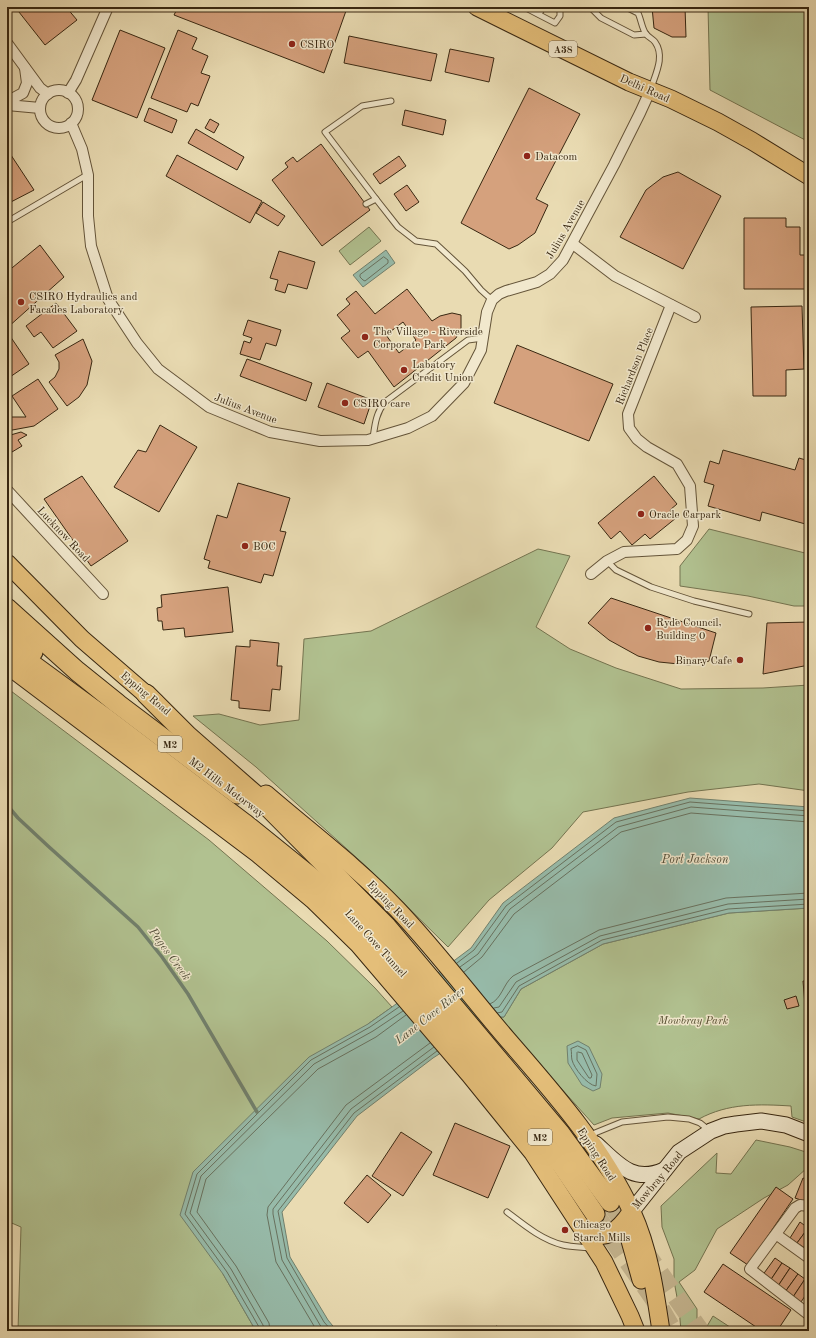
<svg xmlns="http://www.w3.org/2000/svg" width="816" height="1338" font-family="'Old Standard TT',serif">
  <rect width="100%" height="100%" fill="#e9dbb2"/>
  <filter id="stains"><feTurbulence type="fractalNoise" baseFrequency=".005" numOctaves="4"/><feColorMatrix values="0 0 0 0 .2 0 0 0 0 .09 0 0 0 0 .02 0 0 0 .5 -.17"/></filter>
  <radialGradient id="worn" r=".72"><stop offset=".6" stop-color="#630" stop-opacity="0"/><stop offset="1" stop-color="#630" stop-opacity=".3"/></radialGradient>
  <g fill="#b1c190" stroke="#747450">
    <polygon points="708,7 809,7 809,142 710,90"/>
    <polygon points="369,227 381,241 350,265 339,251"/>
    <polygon points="709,529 809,554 809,606 794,606 748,596 680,586 680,566"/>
    <polygon points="538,549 570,556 536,627 570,649 616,668 681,689 763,688 809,685 809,791 759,784 688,792 583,812 552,848 489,900 448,947 368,868 256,767 193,716 219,714 260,725 299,720 304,639 371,631"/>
    <polygon points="7,688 209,840 327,941 375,988 392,1007 368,1024 223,1274 256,1331 18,1331 21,1227 7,1221"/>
    <path d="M809 908V1123L792 1117 791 1106C759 1104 728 1103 699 1119L668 1113 612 1118 594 1125 497 1017H504L521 989 603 944 729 913Z"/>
    <polygon points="756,1140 790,1147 809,1153 809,1168 807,1168 788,1185 764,1198 717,1229 695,1270 679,1282 697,1309 697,1331 681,1331 679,1308 674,1281 674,1259 662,1227 661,1206 717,1153 716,1173 731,1174"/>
    <polygon points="713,1316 736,1331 706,1331 706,1328"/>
  </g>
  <g fill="#97bbaa" stroke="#71806d">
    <polygon points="386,250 395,263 363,287 353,275"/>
    <polygon points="690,798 809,807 809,908 729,913 603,944 521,989 504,1017 497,1017 433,1058 357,1116 282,1212 290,1257 328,1320 337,1331 256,1331 223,1274 180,1215 193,1172 309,1057 368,1024 392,1007 471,948 503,903 614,818"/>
    <polygon points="578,1041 589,1047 602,1074 600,1088 593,1091 582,1085 568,1063 567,1046"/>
  </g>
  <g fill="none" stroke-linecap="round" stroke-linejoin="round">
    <g stroke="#68715e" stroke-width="1">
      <polygon points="384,257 388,260 388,263 365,281 363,280 360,277 360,275"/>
      <polyline points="457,963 474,950 506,906 616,822 690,802 809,811"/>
      <polyline points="460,967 478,954 510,909 618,827 691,807 809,816"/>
      <polyline points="464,972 482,957 514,914 621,832 691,813 809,822"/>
      <path d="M490 1004C502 999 503 984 513 976L599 930 726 898 809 893"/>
      <polyline points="494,1008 499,1007 516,982 600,936 728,904 809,899"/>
      <polyline points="497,1013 502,1012 519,986 602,940 728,909 809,904"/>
      <path d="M578 1046 586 1050 597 1074 596 1086C587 1085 574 1068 572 1060 571 1056 572 1053 571 1049Z"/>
      <polygon points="578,1052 582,1053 592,1075 591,1078 589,1078 577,1060 577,1053"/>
      <polyline points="259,1331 259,1327 227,1272 185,1214 197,1174 311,1060 370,1027 399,1007"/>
      <polyline points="264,1331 263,1325 231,1269 190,1213 201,1176 314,1064 373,1031 403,1011"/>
      <polyline points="270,1331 269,1323 236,1266 197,1212 206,1179 318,1069 376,1037 406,1015"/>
      <polyline points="317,1331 276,1262 267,1215 268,1207 346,1105 430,1043"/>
      <polyline points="325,1331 320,1325 282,1260 273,1214 273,1209 351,1109 434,1047"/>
      <polyline points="332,1331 324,1322 287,1258 278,1211 354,1113 437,1051"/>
    </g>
    <polyline stroke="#71806d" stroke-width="3.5" points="7,805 18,818 48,846 138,927 162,957 188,994 257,1112"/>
  </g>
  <g fill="#d5a17d" stroke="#382711" fill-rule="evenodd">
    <polygon points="15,7 66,7 77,20 45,45"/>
    <polygon points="178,7 344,7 347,8 324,73 174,15"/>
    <polygon points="652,7 685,7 686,37 672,37 654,28"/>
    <polygon points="120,30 165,48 137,118 92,100"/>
    <polygon points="178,30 197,38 192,49 208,56 201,73 210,76 198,106 191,103 187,112 151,98"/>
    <polygon points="349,36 437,54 431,81 344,63"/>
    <polygon points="450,49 494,58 489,82 445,72"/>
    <polygon points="529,88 580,114 536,199 548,205 535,233 518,245 509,249 461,223"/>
    <polygon points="149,108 177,120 172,133 144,121"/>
    <polygon points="405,110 446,120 443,135 402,125"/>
    <polygon points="210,119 219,124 214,133 205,128"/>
    <polygon points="196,129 244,157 237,170 188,143"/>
    <polygon points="321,144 370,210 322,246 272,180 288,167 285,163 293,157 297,162"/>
    <polygon points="7,149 34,190 7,204"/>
    <polygon points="177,155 262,201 250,223 166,176"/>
    <polygon points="399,156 406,166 380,184 373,174"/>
    <polygon points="678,172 721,196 683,269 620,237 646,190 663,177"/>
    <polygon points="407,185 419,202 406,211 394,194"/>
    <polygon points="263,202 285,216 278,226 256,213"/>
    <polygon points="744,218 786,218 786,227 800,227 800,255 809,255 809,289 744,289"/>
    <polygon points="40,245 64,277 7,328 7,272"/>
    <polygon points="279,251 315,262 307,289 288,284 285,293 275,290 278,280 270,278"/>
    <path d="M407 289 432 321 440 316 452 313 461 315V328L456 338 394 387 368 351 358 358 341 338 350 331 337 315 350 304 346 299 356 291 375 314ZM403 322 416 340 399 353 386 335Z"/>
    <polygon points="56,303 77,331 53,348 41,332 34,337 26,326"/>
    <polygon points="802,306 804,369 786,370 786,396 753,396 751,307"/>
    <polygon points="248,320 281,330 276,346 266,343 260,360 240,354 244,341 250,343 252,338 243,335"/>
    <polygon points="10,336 29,364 7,379 7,338"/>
    <polygon points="83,339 92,361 87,385 79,397 67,406 49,382 55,377 59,369 59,362 55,355"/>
    <polygon points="517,345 613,384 589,441 494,403"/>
    <polygon points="247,359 312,383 306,401 240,376"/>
    <polygon points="38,379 58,409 34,426 7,431 7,417 26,417 12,396"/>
    <polygon points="327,383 372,400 364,424 318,407"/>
    <polygon points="160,425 197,447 159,512 114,487 138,450 146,452"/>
    <polygon points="21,432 27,435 18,440 22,446 7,455 7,436"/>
    <polygon points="723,450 795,470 799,458 809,461 809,525 762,512 760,521 708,506 714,485 704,482 710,461 719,464"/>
    <polygon points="82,476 128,541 91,566 44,499"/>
    <polygon points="654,476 677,504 670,510 676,518 650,539 645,534 632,545 620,531 611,539 598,523"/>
    <polygon points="238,483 290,498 280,531 286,532 273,576 264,574 261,583 208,568 210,561 204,559 217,515 227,518"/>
    <polygon points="228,587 233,632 185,637 184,628 163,630 162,621 158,621 157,608 162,607 161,595"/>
    <polygon points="611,598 716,633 709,661 689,665 659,662 638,656 609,640 588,623"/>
    <polygon points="809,622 809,665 763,674 767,623"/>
    <polygon points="250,640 279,643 277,666 282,666 280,690 272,689 270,711 239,708 239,701 231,700 236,646 250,647"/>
    <polygon points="803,981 809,981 809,1004 805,1005"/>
    <polygon points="796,996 799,1006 787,1009 784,1000"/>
    <polygon points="455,1123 510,1146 488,1198 433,1175"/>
    <polygon points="401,1132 432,1152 403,1196 372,1176"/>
    <polygon points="367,1175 391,1195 368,1223 344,1203"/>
    <polygon points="803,1178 809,1180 809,1187 804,1201 795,1198"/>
    <polygon points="776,1187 793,1199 748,1265 730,1253"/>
    <polygon points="809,1187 809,1203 804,1201"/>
    <polygon points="800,1222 808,1228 797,1243 790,1238"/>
    <polygon points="808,1228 809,1243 805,1248 797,1243"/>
    <polygon points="775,1258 782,1263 770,1281 762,1276"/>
    <polygon points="782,1263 790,1268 778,1286 770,1281"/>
    <polygon points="723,1264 791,1310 777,1331 762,1331 704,1292"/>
    <polygon points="790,1268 798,1274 785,1292 778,1286"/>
    <polygon points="798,1274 805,1279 793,1297 785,1292"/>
    <polygon points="805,1279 809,1281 809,1290 801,1302 793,1297"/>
    <polygon points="809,1321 809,1331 802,1331"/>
    <polygon points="496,1326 512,1331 494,1331"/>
  </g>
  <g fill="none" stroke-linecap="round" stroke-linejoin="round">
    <g stroke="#c6b792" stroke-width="19" stroke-dasharray="19 10" stroke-linecap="butt">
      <polyline points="610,1202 700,1331"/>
      <polyline points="595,1214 657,1303 673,1331"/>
    </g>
    <defs>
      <g id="service">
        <polyline points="524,7 555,23 560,16 560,7"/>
        <polyline points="590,7 601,18 634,35 646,34"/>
        <path d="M626 7 638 13C641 19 642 29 646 34 648 37 653 39 655 42 665 56 656 73 651 88"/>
        <polyline points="539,14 543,7"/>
        <polyline points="391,101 362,106 325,132 376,199 398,227 416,241 436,244 465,271 481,290 492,300"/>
        <polyline points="366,204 376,199"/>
        <polyline points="7,222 87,175"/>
        <path d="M373 438C375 424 376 413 385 402L468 340 483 338"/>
        <polyline points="607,561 616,570 651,587 694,601 749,614"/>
        <polyline points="590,1135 622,1122 668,1117 689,1119 700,1123 710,1131"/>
        <path d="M507 1212C524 1225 542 1240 563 1245 572 1247 582 1247 591 1248"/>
      </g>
      <g id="minor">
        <polyline points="7,43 40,88 48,94"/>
        <circle cx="59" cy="109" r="19"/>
        <polyline points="68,93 76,80 108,7"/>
        <polyline points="7,104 10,100 23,93 27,83 25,68"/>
        <polyline points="7,105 40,108"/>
        <polyline points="71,123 82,149 88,175 88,216 91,246 108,299 137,343 158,369 209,407 270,432 320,441 368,440 408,428 432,416 464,383 481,350 487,312 492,300 499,294 506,291 537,282 550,274 563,260 614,165 640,113 650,91"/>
        <polyline points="573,244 615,276 695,317"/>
        <polyline points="7,490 103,594"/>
        <polyline points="591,574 607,561 624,552 677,549 687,540 693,526 690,486 677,464 647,447 637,439 629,428 628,414 671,305"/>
        <polyline points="777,1235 809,1258"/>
        <polyline points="808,1314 750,1269 795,1208 800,1205 809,1206"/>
      </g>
      <g id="secondary">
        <path d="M596 1144C618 1164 633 1184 664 1170"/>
        <polyline points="632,1211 679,1152 711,1131 724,1126 736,1124 761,1121 786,1125 809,1134"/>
      </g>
      <g id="primary">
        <polyline points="477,7 629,82 671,99 718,122 752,141 809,176"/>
        <polyline points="7,563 82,639 156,703"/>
        <polyline points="7,665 258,854 313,900 359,945 469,1074 533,1153 604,1262 630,1316 636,1331"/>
        <path d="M266 794C310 832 357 867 397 909 437 951 471 997 508 1040 554 1093 602 1147 632 1212 649 1249 655 1290 661 1331"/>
        <polyline points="628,1220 629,1237 641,1280"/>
        <path d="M582 1227C603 1246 619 1230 631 1212"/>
      </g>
      <g id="motorway">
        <polyline points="7,608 77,671 118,704 237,794"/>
        <polyline points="7,629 33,652"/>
        <polyline points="7,646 108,720 244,823 317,882 349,912 373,938 506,1095 561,1164 595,1214"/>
        <polyline points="146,694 188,736 260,799 387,927 560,1133 610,1202"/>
      </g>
    </defs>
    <use href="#service" stroke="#645439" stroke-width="7"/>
    <use href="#minor" stroke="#645439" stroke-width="12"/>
    <use href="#secondary" stroke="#382711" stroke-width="17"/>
    <use href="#primary" stroke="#382711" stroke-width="19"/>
    <use href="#motorway" stroke="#382711" stroke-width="21"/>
    <use href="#service" stroke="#f1e8cd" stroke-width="5"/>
    <use href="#minor" stroke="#f1e8cd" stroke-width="10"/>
    <use href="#secondary" stroke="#f1e8cd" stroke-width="15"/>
    <use href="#primary" stroke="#e4be79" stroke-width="17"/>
    <use href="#motorway" stroke="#e4be79" stroke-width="19"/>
  </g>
  <g fill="#8f2418" stroke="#f1e8cd" stroke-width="1.5">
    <circle cx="292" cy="44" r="4"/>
    <circle cx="527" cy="156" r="4"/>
    <circle cx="21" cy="302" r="4"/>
    <circle cx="365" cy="337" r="4"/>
    <circle cx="404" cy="370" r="4"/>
    <circle cx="345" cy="403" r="4"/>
    <circle cx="641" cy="514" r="4"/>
    <circle cx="245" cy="546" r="4"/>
    <circle cx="648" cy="628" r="4"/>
    <circle cx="740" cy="660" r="4"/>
    <circle cx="565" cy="1230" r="4"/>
  </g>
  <g text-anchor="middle" stroke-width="3" stroke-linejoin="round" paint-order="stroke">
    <g fill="#f1e8cd" stroke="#706149" stroke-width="1">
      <rect x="549" y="41" width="28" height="16" rx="3"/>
      <rect x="158" y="736" width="24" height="16" rx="3"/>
      <rect x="528" y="1129" width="24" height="16" rx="3"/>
    </g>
    <g font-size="10" font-weight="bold" fill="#382711">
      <text x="563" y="53">A38</text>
      <text x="170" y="748">M2</text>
      <text x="540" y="1141">M2</text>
    </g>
    <g font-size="11" fill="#382711" stroke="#f1e8cd" text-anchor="start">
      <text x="300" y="48">CSIRO</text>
      <text x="535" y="160">Datacom</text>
      <text x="29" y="300">CSIRO Hydraulics and<tspan x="29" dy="13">Facades Laboratory</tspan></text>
      <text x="373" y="335">The Village - Riverside<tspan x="373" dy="13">Corporate Park</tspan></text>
      <text x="412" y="368">Labatory<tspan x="412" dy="13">Credit Union</tspan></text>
      <text x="353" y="407">CSIRO care</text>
      <text x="649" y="518">Oracle Carpark</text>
      <text x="253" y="550">BOC</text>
      <text x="656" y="626">Ryde Council,<tspan x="656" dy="13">Building 0</tspan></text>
      <text x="732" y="664" text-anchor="end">Binary Cafe</text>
      <text x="573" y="1228">Chicago<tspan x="573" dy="13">Starch Mills</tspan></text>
    </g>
    <g font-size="11" fill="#382711" stroke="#f1e8cd">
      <text transform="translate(645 88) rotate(24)" y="4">Delhi Road</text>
      <text transform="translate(565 229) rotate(-60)" y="4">Julius Avenue</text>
      <text transform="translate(634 366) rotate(-68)" y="4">Richardson Place</text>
      <text transform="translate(246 408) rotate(21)" y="4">Julius Avenue</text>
      <text transform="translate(64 534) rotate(47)" y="4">Lucknow Road</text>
      <text transform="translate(146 693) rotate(40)" y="4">Epping Road</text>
      <text transform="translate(227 787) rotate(37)" y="4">M2 Hills Motorway</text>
      <text transform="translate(391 904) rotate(46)" y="4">Epping Road</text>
      <text transform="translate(376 943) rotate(48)" y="4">Lane Cove Tunnel</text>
      <text transform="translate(597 1154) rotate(57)" y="4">Epping Road</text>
      <text transform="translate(657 1180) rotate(-50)" y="4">Mowbray Road</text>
    </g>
    <g font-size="11" font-style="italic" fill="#564e31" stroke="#f1e8cd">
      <text x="693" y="1024">Mowbray Park</text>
    </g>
    <g font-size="12" font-style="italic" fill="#504c37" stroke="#f1e8cd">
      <text x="695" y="863">Port Jackson</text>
      <text transform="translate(170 954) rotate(54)" y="4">Pages Creek</text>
      <text transform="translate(430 1015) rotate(-38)" y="4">Lane Cove River</text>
    </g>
  </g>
  <rect width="816" height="1338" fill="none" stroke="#e9dbb2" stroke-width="24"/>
  <rect x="8" y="8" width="800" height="1322" fill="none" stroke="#382711" stroke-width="2"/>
  <rect x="12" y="12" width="792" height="1314" fill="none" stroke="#382711"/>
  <rect width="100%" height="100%" filter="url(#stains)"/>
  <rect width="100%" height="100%" fill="url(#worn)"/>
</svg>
